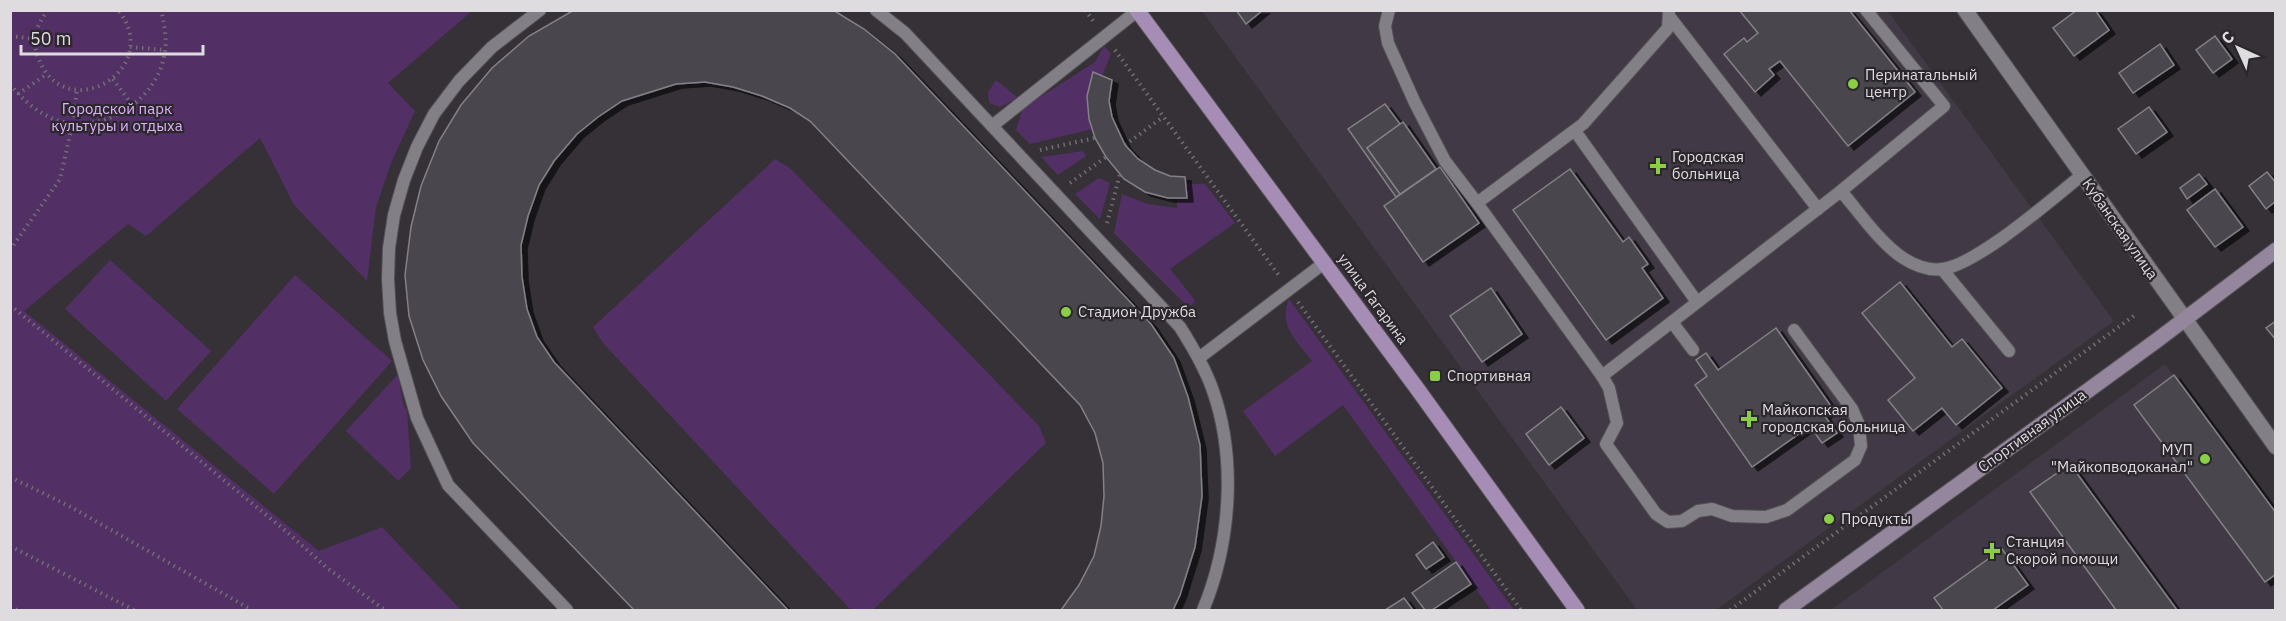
<svg xmlns="http://www.w3.org/2000/svg" width="2286" height="621" font-family="'IBM Plex Sans',sans-serif">
  <defs>
    <filter id="shadow"><feDropShadow dx="6" dy="4" stdDeviation="0" flood-color="#0009"/></filter>
  </defs>
  <rect width="100%" height="100%" fill="#353137"/>
  <g fill="#413945">
    <polygon points="1202,11 1888,11 2114,321 1716,610 1637,610"/>
    <polygon points="2165,364 2275,513 2275,610 1831,610"/>
  </g>
  <g fill="#523065">
    <polygon points="11,10 472,11 388,83 415,111 391,163 376,207 367,281 294,205 260,138 146,236 128,224 24,311 319,551 382,527 461,610 11,610"/>
    <polygon points="1104,46 1111,54 1102,76 1087,96 1089,119 1092,129 1030,144 1016,130 1023,108 1095,62"/>
    <polygon points="996,80 1018,98 1000,107 989,103 988,92"/>
    <polygon points="1083,151 1086,156 1058,175 1041,157"/>
    <polygon points="775,159 791,169 1039,426 1046,443 873,610 855,610 849,608 603,343 593,327"/>
    <polygon points="1099,178 1110,183 1100,219 1075,194"/>
    <polygon points="1186,184 1205,184 1235,223 1170,269 1195,300 1192,305 1187,306 1114,233 1122,194 1148,204 1177,208 1177,198 1187,197"/>
    <polygon points="110,260 211,351 166,401 65,309"/>
    <polygon points="295,275 392,361 274,494 177,409"/>
    <path d="M1289 299 1514 610H1491L1343 405 1275 456 1243 411 1312 361C1296 339 1278 326 1289 299Z"/>
    <polygon points="398,374 403,404 407,411 411,468 398,481 346,431"/>
  </g>
  <g fill="#4a464d" stroke="#848087" stroke-width="1.5" filter="url(#shadow)">
    <polygon points="574,10 833,10 864,29 895,54 1151,324 1174,358 1188,397 1200,445 1202,496 1195,547 1180,595 1173,610 1061,610 1079,585 1094,556 1101,526 1104,496 1103,463 1095,433 1080,405 810,121 790,108 762,96 733,87 705,82 676,84 622,101 598,117 577,134 554,161 539,185 528,216 521,245 522,277 527,309 537,337 554,362 788,610 634,610 473,443 441,396 423,360 409,316 405,275 411,227 421,186 439,141 461,105 492,68 529,36"/>
    <polygon points="1236,10 1263,10 1246,24"/>
    <polygon points="1739,10 1849,10 1915,92 1848,146 1780,61 1769,69 1774,75 1755,92 1724,54 1744,38 1747,42 1758,33"/>
    <polygon points="2077,10 2095,10 2109,30 2074,56 2053,28"/>
    <polygon points="2215,36 2232,59 2213,73 2196,50"/>
    <polygon points="2160,44 2174,65 2133,93 2119,73"/>
    <polygon points="1093,72 1112,80 1109,101 1112,117 1125,145 1138,159 1155,170 1170,176 1185,177 1187,198 1168,198 1145,192 1124,179 1106,157 1095,138 1089,119 1087,96"/>
    <polygon points="1385,104 1400,124 1367,148 1400,194 1396,197 1348,129"/>
    <polygon points="2149,107 2167,132 2136,154 2118,129"/>
    <polygon points="1403,122 1436,169 1400,194 1367,148"/>
    <polygon points="1440,167 1479,223 1423,262 1384,206"/>
    <polygon points="1570,169 1623,242 1629,237 1648,264 1642,268 1663,298 1606,340 1513,210"/>
    <polygon points="2267,172 2276,183 2276,201 2266,209 2249,186"/>
    <polygon points="2199,174 2207,184 2187,199 2180,188"/>
    <polygon points="2215,189 2243,227 2215,247 2187,210"/>
    <polygon points="1900,282 1952,347 1962,339 2002,388 1956,425 1942,408 1913,431 1888,400 1915,378 1862,313"/>
    <polygon points="1491,288 1522,334 1482,362 1450,316"/>
    <polygon points="2276,321 2276,340 2266,328"/>
    <polygon points="1776,328 1833,409 1824,415 1837,433 1822,443 1810,426 1752,467 1695,385 1707,376 1696,360 1706,353 1718,370"/>
    <polygon points="2174,375 2276,513 2276,574 2265,582 2134,405"/>
    <polygon points="1561,407 1584,438 1549,465 1526,434"/>
    <polygon points="2070,464 2177,610 2116,610 2030,492"/>
    <polygon points="1433,542 1444,557 1426,569 1416,555"/>
    <polygon points="2002,549 2028,585 1993,610 1943,610 1934,598"/>
    <polygon points="1456,562 1471,584 1432,610 1425,610 1412,593"/>
    <polygon points="1404,598 1413,610 1385,610"/>
  </g>
  <g fill="none" stroke-linecap="round" stroke-linejoin="round">
    <defs>
      <g id="lane">
        <polyline points="540,10 492,47 459,81 434,114 417,147 404,180 394,215 389,248 388,279 390,313 395,341 417,418 448,485 567,610"/>
        <path d="M876 10 905 33 1180 327C1192 346 1204 366 1212 388 1237 457 1231 543 1203 610"/>
        <polyline points="1389,10 1385,26 1388,43 1415,103 1445,161 1477,203"/>
        <polyline points="1669,10 1668,28 1583,124 1477,203 1602,376 1609,388 1617,423 1606,444 1656,514 1668,522 1682,521 1698,511 1712,509 1732,516 1766,517 1787,510 1855,460 1861,446 1859,425 1852,409 1794,330"/>
        <polyline points="1669,16 1818,209"/>
        <polyline points="992,126 1137,11"/>
        <polyline points="1575,131 1697,302"/>
        <polyline points="1841,191 1944,106 1866,10"/>
        <polyline points="1942,269 2009,351"/>
        <polyline points="1672,322 1693,350"/>
        <polyline points="1199,358 1324,263"/>
        <path d="M1602 376 1841 191C1859 212 1880 243 1903 258 1914 265 1929 271 1942 269 1977 265 2052 199 2082 175"/>
      </g>
      <polyline id="street" points="1965,10 2276,447"/>
      <polyline id="secondary" points="1786,610 2156,341 2276,250"/>
      <polyline id="primary" points="1137,10 1416,387 1577,610"/>
    </defs>
    <use href="#lane" stroke="#535054" stroke-width="14"/>
    <use href="#street" stroke="#535054" stroke-width="17"/>
    <use href="#secondary" stroke="#535054" stroke-width="17"/>
    <use href="#primary" stroke="#535054" stroke-width="17"/>
    <g stroke="#726e73" stroke-width="4" stroke-dasharray="1.5 4.5" stroke-linecap="butt">
      <path d="M48 10C37 24 31 40 38 57 64 129 166 69 118 10"/>
      <polyline points="1085,10 1094,22"/>
      <polyline points="10,36 35,39"/>
      <polyline points="130,47 165,50"/>
      <polyline points="1115,50 1280,277"/>
      <polyline points="113,79 133,106"/>
      <path d="M10 84C21 98 33 109 49 117 93 138 151 107 163 61 168 43 165 28 161 10"/>
      <polyline points="18,94 47,74"/>
      <polyline points="1125,145 1163,117"/>
      <polyline points="1040,150 1095,138"/>
      <polyline points="1070,183 1106,157"/>
      <polyline points="1107,223 1120,174"/>
      <polyline points="10,250 60,179 73,122 77,90"/>
      <polyline points="1298,302 1521,610"/>
      <polyline points="10,305 287,532 327,568 385,610"/>
      <polyline points="10,477 69,506 252,610"/>
      <polyline points="10,546 134,610"/>
      <polyline points="10,607 17,610"/>
      <polyline points="1730,610 2135,315"/>
    </g>
    <use href="#lane" stroke="#837f86" stroke-width="12"/>
    <use href="#street" stroke="#837f86" stroke-width="15"/>
    <use href="#secondary" stroke="#94869d" stroke-width="15"/>
    <use href="#primary" stroke="#a68db5" stroke-width="15"/>
  </g>
  <g fill="#8ace48" stroke="#2b272d" stroke-width="2">
    <circle cx="1853" cy="84" r="6"/>
    <path d="M1655 157h6v6h6v6h-6v6h-6v-6h-6v-6h6z"/>
    <circle cx="1066" cy="312" r="6"/>
    <rect x="1429" y="370" width="12" height="12" rx="3"/>
    <path d="M1746 410h6v6h6v6h-6v6h-6v-6h-6v-6h6z"/>
    <circle cx="2205" cy="459" r="6"/>
    <circle cx="1829" cy="519" r="6"/>
    <path d="M1989 542h6v6h6v6h-6v6h-6v-6h-6v-6h6z"/>
  </g>
  <g text-anchor="middle" stroke-width="4.5" stroke-linejoin="round" paint-order="stroke">
    <g font-size="15" fill="#dfdce0" stroke="#2b272d" text-anchor="start">
      <text x="1865" y="80">Перинатальный<tspan x="1865" dy="17">центр</tspan></text>
      <text x="1672" y="162">Городская<tspan x="1672" dy="17">больница</tspan></text>
      <text x="1078" y="317">Стадион Дружба</text>
      <text x="1447" y="381">Спортивная</text>
      <text x="1762" y="415">Майкопская<tspan x="1762" dy="17">городская больница</tspan></text>
      <text x="2193" y="455" text-anchor="end">МУП<tspan x="2193" dy="17">"Майкопводоканал"</tspan></text>
      <text x="1841" y="524">Продукты</text>
      <text x="2006" y="547">Станция<tspan x="2006" dy="17">Скорой помощи</tspan></text>
    </g>
    <g font-size="15" fill="#dfb2fb" stroke="#2b272d">
      <text x="117" y="114">Городской парк<tspan x="117" dy="17">культуры и отдыха</tspan></text>
    </g>
    <g font-size="15" fill="#dfdce0" stroke="#2b272d">
      <text transform="translate(2120 229) rotate(55)" y="5">Кубанская улица</text>
      <text transform="translate(1373 299) rotate(54)" y="5">улица Гагарина</text>
      <text transform="translate(2032 431) rotate(-36)" y="5">Спортивная улица</text>
    </g>
  </g>
  <rect width="2286" height="621" fill="none" stroke="#dfdce0" stroke-width="24"/>
  <g transform="translate(2238 48) rotate(315)" stroke="#2b272d" stroke-width="4.5" paint-order="stroke">
  <path d="M0-4.5L10 22L0 15L-10 22Z" fill="#dfdce0"/>
  <text y="-9" font-size="16" font-weight="bold" text-anchor="middle" fill="#dfdce0">С</text>
  </g>
  <path d="M21 45v9h182v-9" fill="none" stroke="#dfdce0" stroke-width="3"/>
  <text x="30" y="45" font-size="18" fill="#dfdce0" stroke="#2b272d" stroke-width="4.5" paint-order="stroke">50 m</text>
</svg>
